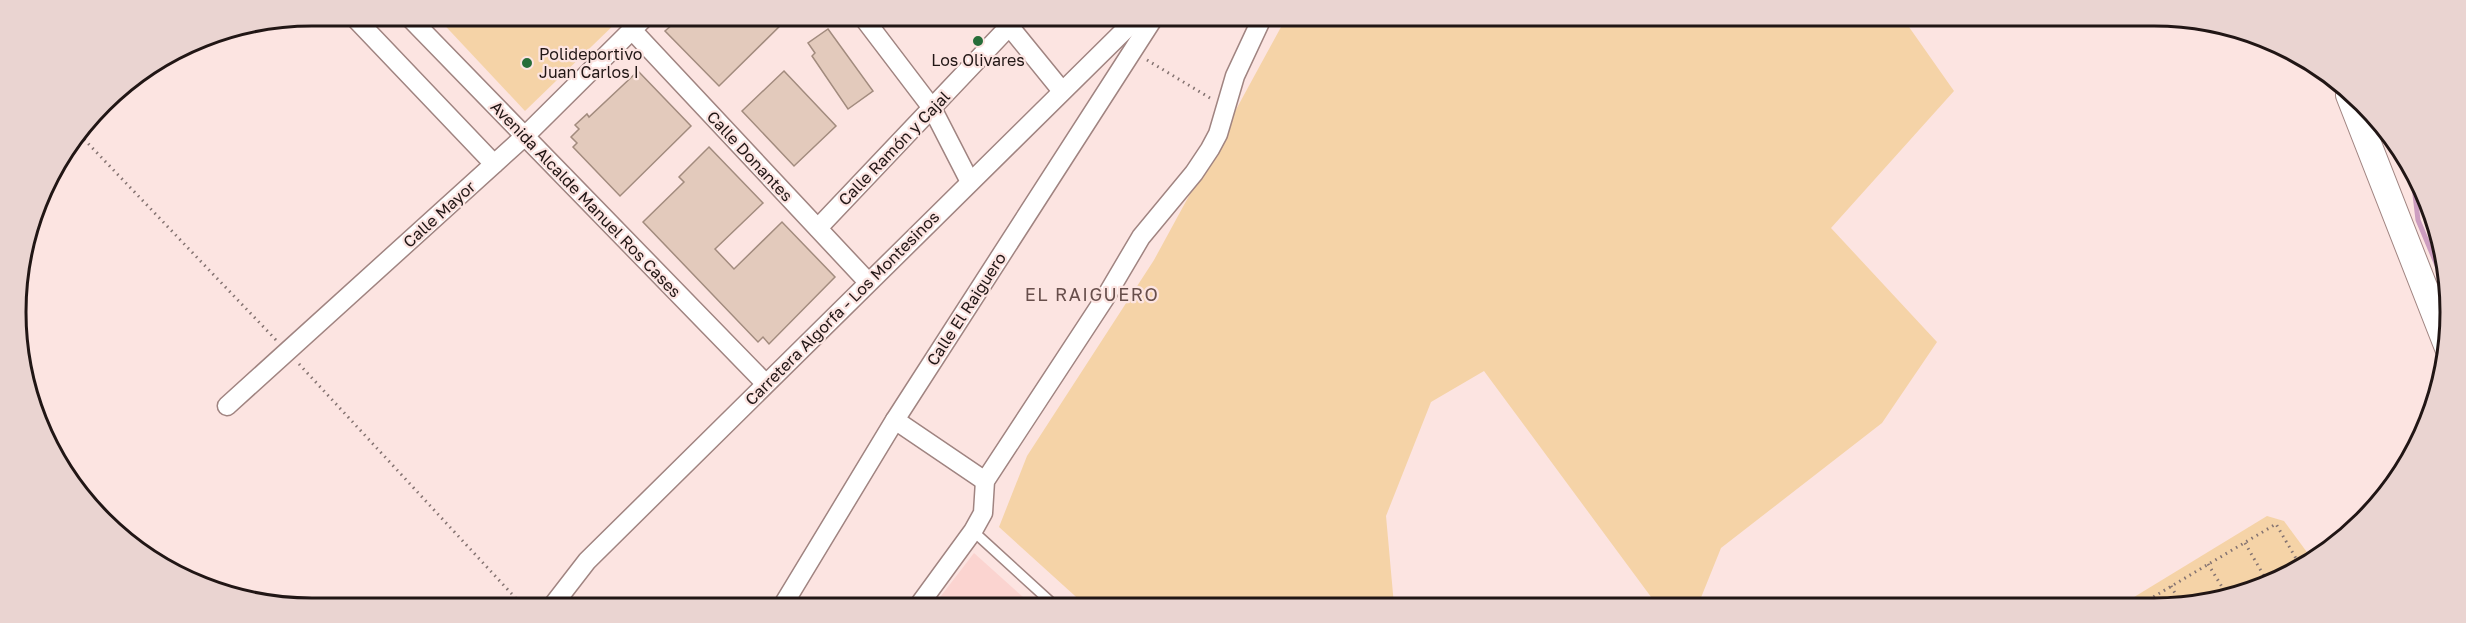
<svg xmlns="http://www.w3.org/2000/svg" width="2466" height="623" font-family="'Golos Text',sans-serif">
  <rect width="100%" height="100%" fill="#fce4e1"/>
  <polygon fill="#fbd4d0" points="974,553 1032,605 934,605"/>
  <g fill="#f5d3a7">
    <polygon points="435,15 624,15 525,111"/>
    <polygon points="1287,16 1902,17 1954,91 1831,228 1937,342 1882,423 1721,548 1698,605 1657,605 1484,371 1431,402 1386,516 1394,605 1085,605 999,527 1027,456 1154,260"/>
    <polygon points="2267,516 2284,521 2312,559 2285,578 2193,606 2121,605"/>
  </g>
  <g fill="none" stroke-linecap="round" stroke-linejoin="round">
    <polyline stroke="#cc9dc0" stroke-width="5" points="2413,178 2418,220 2444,282"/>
  </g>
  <g fill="#e3cabc" stroke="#a28b7e" stroke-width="1.5">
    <polygon points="682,16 790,16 719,86 665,31"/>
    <polygon points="828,29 873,91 848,109 812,56 815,53 808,43"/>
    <polygon points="638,71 691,126 620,196 573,147 577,143 571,137 579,129 575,125 587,114 589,117"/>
    <polygon points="784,71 836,126 794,166 742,111"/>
    <polygon points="709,147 763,203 715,249 734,269 782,222 835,277 769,344 763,337 758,342 643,222 684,182 679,177"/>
  </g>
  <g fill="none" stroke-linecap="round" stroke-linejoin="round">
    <defs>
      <polyline id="lane" points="973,531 1054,605"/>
      <g id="street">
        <polyline points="352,15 494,164"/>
        <polyline points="407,15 765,383"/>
        <polyline points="862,16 932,108 970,182"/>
        <polyline points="1001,16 1062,91"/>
        <polyline points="632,30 868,282"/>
        <polyline points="818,228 1019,16"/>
        <polyline points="227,406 525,136 647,15"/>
        <polyline points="895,420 985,481"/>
        <polyline points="553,605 587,561 1139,16"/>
        <polyline points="783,605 895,420 1155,16"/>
        <polyline points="919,605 973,531 983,513 985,481 1105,298 1141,237 1194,173 1210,149 1218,134 1235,76 1263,16"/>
      </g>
      <polyline id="secondary" points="2349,95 2448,348"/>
    </defs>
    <use href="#lane" stroke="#a08481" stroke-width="12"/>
    <use href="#street" stroke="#a08481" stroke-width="21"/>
    <use href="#secondary" stroke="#a08481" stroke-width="28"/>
    <g stroke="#847371" stroke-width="3" stroke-dasharray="1.5 4.5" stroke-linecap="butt">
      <polyline points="1147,60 1210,98"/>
      <polyline points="80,135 276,340"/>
      <polyline points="299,364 522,605"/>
      <polyline points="2245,543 2268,583"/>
      <polyline points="2208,564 2227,595"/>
      <polyline points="2171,586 2182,606"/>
      <polyline points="2138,606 2276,524 2301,567"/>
    </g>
    <use href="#lane" stroke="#fff" stroke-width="9"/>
    <use href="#street" stroke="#fff" stroke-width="18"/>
    <use href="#secondary" stroke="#fff" stroke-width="26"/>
  </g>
  <g fill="#276d39" stroke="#fce4e1" stroke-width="2">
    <circle cx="978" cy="41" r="6"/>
    <circle cx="527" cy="63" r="6"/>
  </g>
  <g text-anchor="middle" stroke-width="4.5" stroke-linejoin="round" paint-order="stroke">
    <g font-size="16" fill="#211615" stroke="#fce4e1" text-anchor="start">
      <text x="539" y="60">Polideportivo<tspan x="539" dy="18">Juan Carlos I</tspan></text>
      <text x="978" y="66" text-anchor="middle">Los Olivares</text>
    </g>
    <g font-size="16" fill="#211615" stroke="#fce4e1">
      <text transform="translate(894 148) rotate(-46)" y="6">Calle Ramón y Cajal</text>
      <text transform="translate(750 156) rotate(47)" y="6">Calle Donantes</text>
      <text transform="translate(586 199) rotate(46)" y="6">Avenida Alcalde Manuel Ros Cases</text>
      <text transform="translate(439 214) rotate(-42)" y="6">Calle Mayor</text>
      <text transform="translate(842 308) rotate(-45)" y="6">Carretera Algorfa - Los Montesinos</text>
      <text transform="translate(966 309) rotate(-57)" y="6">Calle El Raiguero</text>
    </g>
    <g font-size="18" letter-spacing="1.5" fill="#674e4b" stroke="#fce4e1">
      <text x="1092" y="301">EL RAIGUERO</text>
    </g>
  </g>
  <path d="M0 0H2466V623H0ZM312 26H2154A286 286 0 0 1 2440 312V312A286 286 0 0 1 2154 598H312A286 286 0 0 1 26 312V312A286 286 0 0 1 312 26Z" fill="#ead4d1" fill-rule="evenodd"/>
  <path fill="none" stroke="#211615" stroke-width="3" d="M312 26H2154A286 286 0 0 1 2440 312V312A286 286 0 0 1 2154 598H312A286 286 0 0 1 26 312V312A286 286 0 0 1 312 26Z"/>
</svg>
